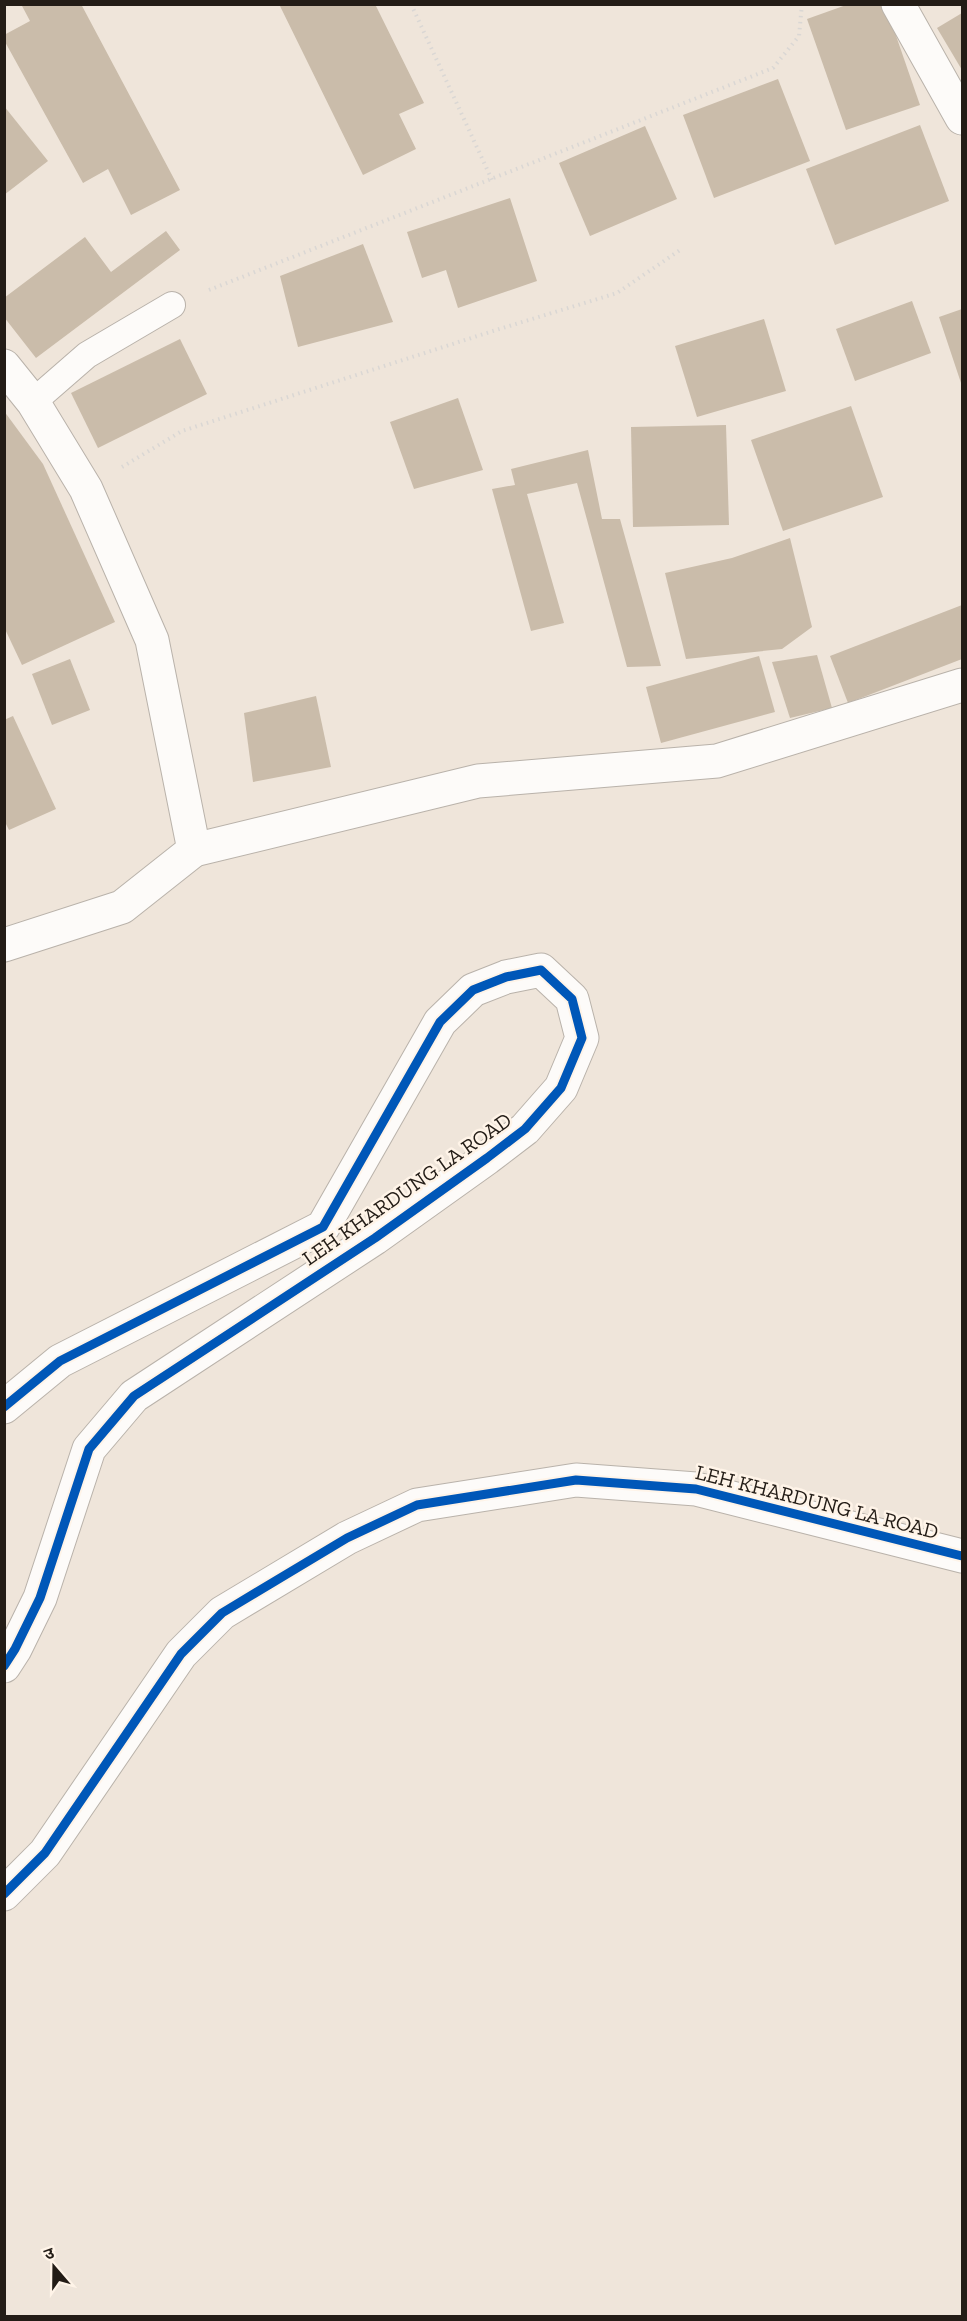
<svg xmlns="http://www.w3.org/2000/svg" width="967" height="2321" font-family="'Zilla Slab','Noto Sans Devanagari',serif">
  <rect width="100%" height="100%" fill="#efe5da"/>
  <g fill="#cabcaa">
    <polygon points="21,4 81,4 180,190 131,215 108,169 83,183 4,40 4,35 30,21"/>
    <polygon points="279,4 375,4 424,103 399,114 416,149 363,175"/>
    <polygon points="849,4 885,4 920,105 846,130 807,19"/>
    <polygon points="962,13 962,70 937,28"/>
    <polygon points="778,79 810,161 714,198 683,115"/>
    <polygon points="4,106 48,161 4,195"/>
    <polygon points="920,125 949,201 835,245 806,169"/>
    <polygon points="645,126 677,199 590,236 559,163"/>
    <polygon points="510,198 537,281 458,308 446,270 422,278 407,232"/>
    <polygon points="166,231 180,250 36,358 4,317 4,298 85,237 111,272"/>
    <polygon points="363,244 393,322 298,347 280,276"/>
    <polygon points="912,301 931,353 855,381 836,329"/>
    <polygon points="962,309 962,386 939,317"/>
    <polygon points="764,319 786,391 697,417 675,346"/>
    <polygon points="180,339 207,394 98,448 71,393"/>
    <polygon points="458,398 483,470 414,489 390,422"/>
    <polygon points="851,406 883,497 783,531 751,440"/>
    <polygon points="4,411 43,464 115,622 22,665 4,627"/>
    <polygon points="726,425 729,525 633,527 631,427"/>
    <polygon points="588,450 602,519 620,519 661,666 627,667 577,483 527,494 564,623 531,631 492,489 515,485 511,469"/>
    <polygon points="790,538 812,627 782,649 686,659 665,573 732,558"/>
    <polygon points="962,605 962,659 848,703 830,656"/>
    <polygon points="817,655 832,708 790,718 772,662"/>
    <polygon points="759,656 775,712 661,743 646,687"/>
    <polygon points="70,659 90,710 52,725 32,674"/>
    <polygon points="316,696 331,767 253,782 244,713"/>
    <polygon points="13,716 56,809 9,830 4,820 4,720"/>
  </g>
  <g fill="none" stroke-linecap="round" stroke-linejoin="round">
    <defs>
      <polyline id="lane" points="33,402 87,355 172,305"/>
      <g id="street">
        <polyline points="898,4 962,118"/>
        <polyline points="194,850 478,781 717,761 962,685"/>
      </g>
      <polyline id="secondary" points="4,366 33,402 86,489 152,640 194,850 122,907 4,945"/>
      <g id="primary">
        <polyline points="4,1407 60,1361 323,1227 440,1022 473,990 506,977 541,970 572,999 582,1038 561,1088 525,1129 487,1158 375,1238 134,1396 89,1449 40,1598 15,1649 4,1666"/>
        <polyline points="4,1894 45,1853 181,1654 222,1613 347,1538 417,1505 576,1480 696,1489 962,1556"/>
      </g>
    </defs>
    <use href="#lane" stroke="#b9b2aa" stroke-width="28"/>
    <use href="#street" stroke="#b9b2aa" stroke-width="35"/>
    <use href="#secondary" stroke="#b9b2aa" stroke-width="35"/>
    <use href="#primary" stroke="#b9b2aa" stroke-width="35"/>
    <g stroke="#dad7d4" stroke-width="4" stroke-dasharray="1.5 4.5" stroke-linecap="butt">
      <polyline points="411,4 492,180"/>
      <polyline points="209,290 773,68 799,36 802,4"/>
      <polyline points="122,467 182,431 493,331 617,293 680,250"/>
    </g>
    <use href="#lane" stroke="#fdfbf9" stroke-width="26"/>
    <use href="#street" stroke="#fdfbf9" stroke-width="33"/>
    <use href="#secondary" stroke="#fdfbf9" stroke-width="33"/>
    <use href="#primary" stroke="#fdfbf9" stroke-width="33"/>
    <defs>
      <g id="cycleway">
        <polyline points="4,1407 60,1361 323,1227 440,1022 473,990 506,977 541,970 572,999 582,1038 561,1088 525,1129 487,1158 375,1238 134,1396 89,1449 40,1598 15,1649 4,1666"/>
        <polyline points="4,1894 45,1853 181,1654 222,1613 347,1538 417,1505 576,1480 696,1489 962,1556"/>
      </g>
    </defs>
    <use href="#cycleway" stroke="#fff4e8" stroke-width="13"/>
    <use href="#cycleway" stroke="#0057b8" stroke-width="9"/>
  </g>
  <g text-anchor="middle" stroke-width="5" stroke-linejoin="round" paint-order="stroke">
    <g font-size="21" fill="#231c16" stroke="#fff4e8">
      <text transform="translate(407 1189) rotate(-35)" y="7">LEH KHARDUNG LA ROAD</text>
      <text transform="translate(817 1502) rotate(14)" y="7">LEH KHARDUNG LA ROAD</text>
    </g>
  </g>
  <rect width="967" height="2321" fill="none" stroke="#231c16" stroke-width="12"/>
  <g transform="translate(54 2267) rotate(340)" stroke="#fff4e8" stroke-width="4.5" paint-order="stroke">
  <path d="M0-4.5L10 22L0 15L-10 22Z" fill="#231c16"/>
  <text y="-9" font-size="16" font-weight="bold" text-anchor="middle" fill="#231c16">उ</text>
  </g>
</svg>
